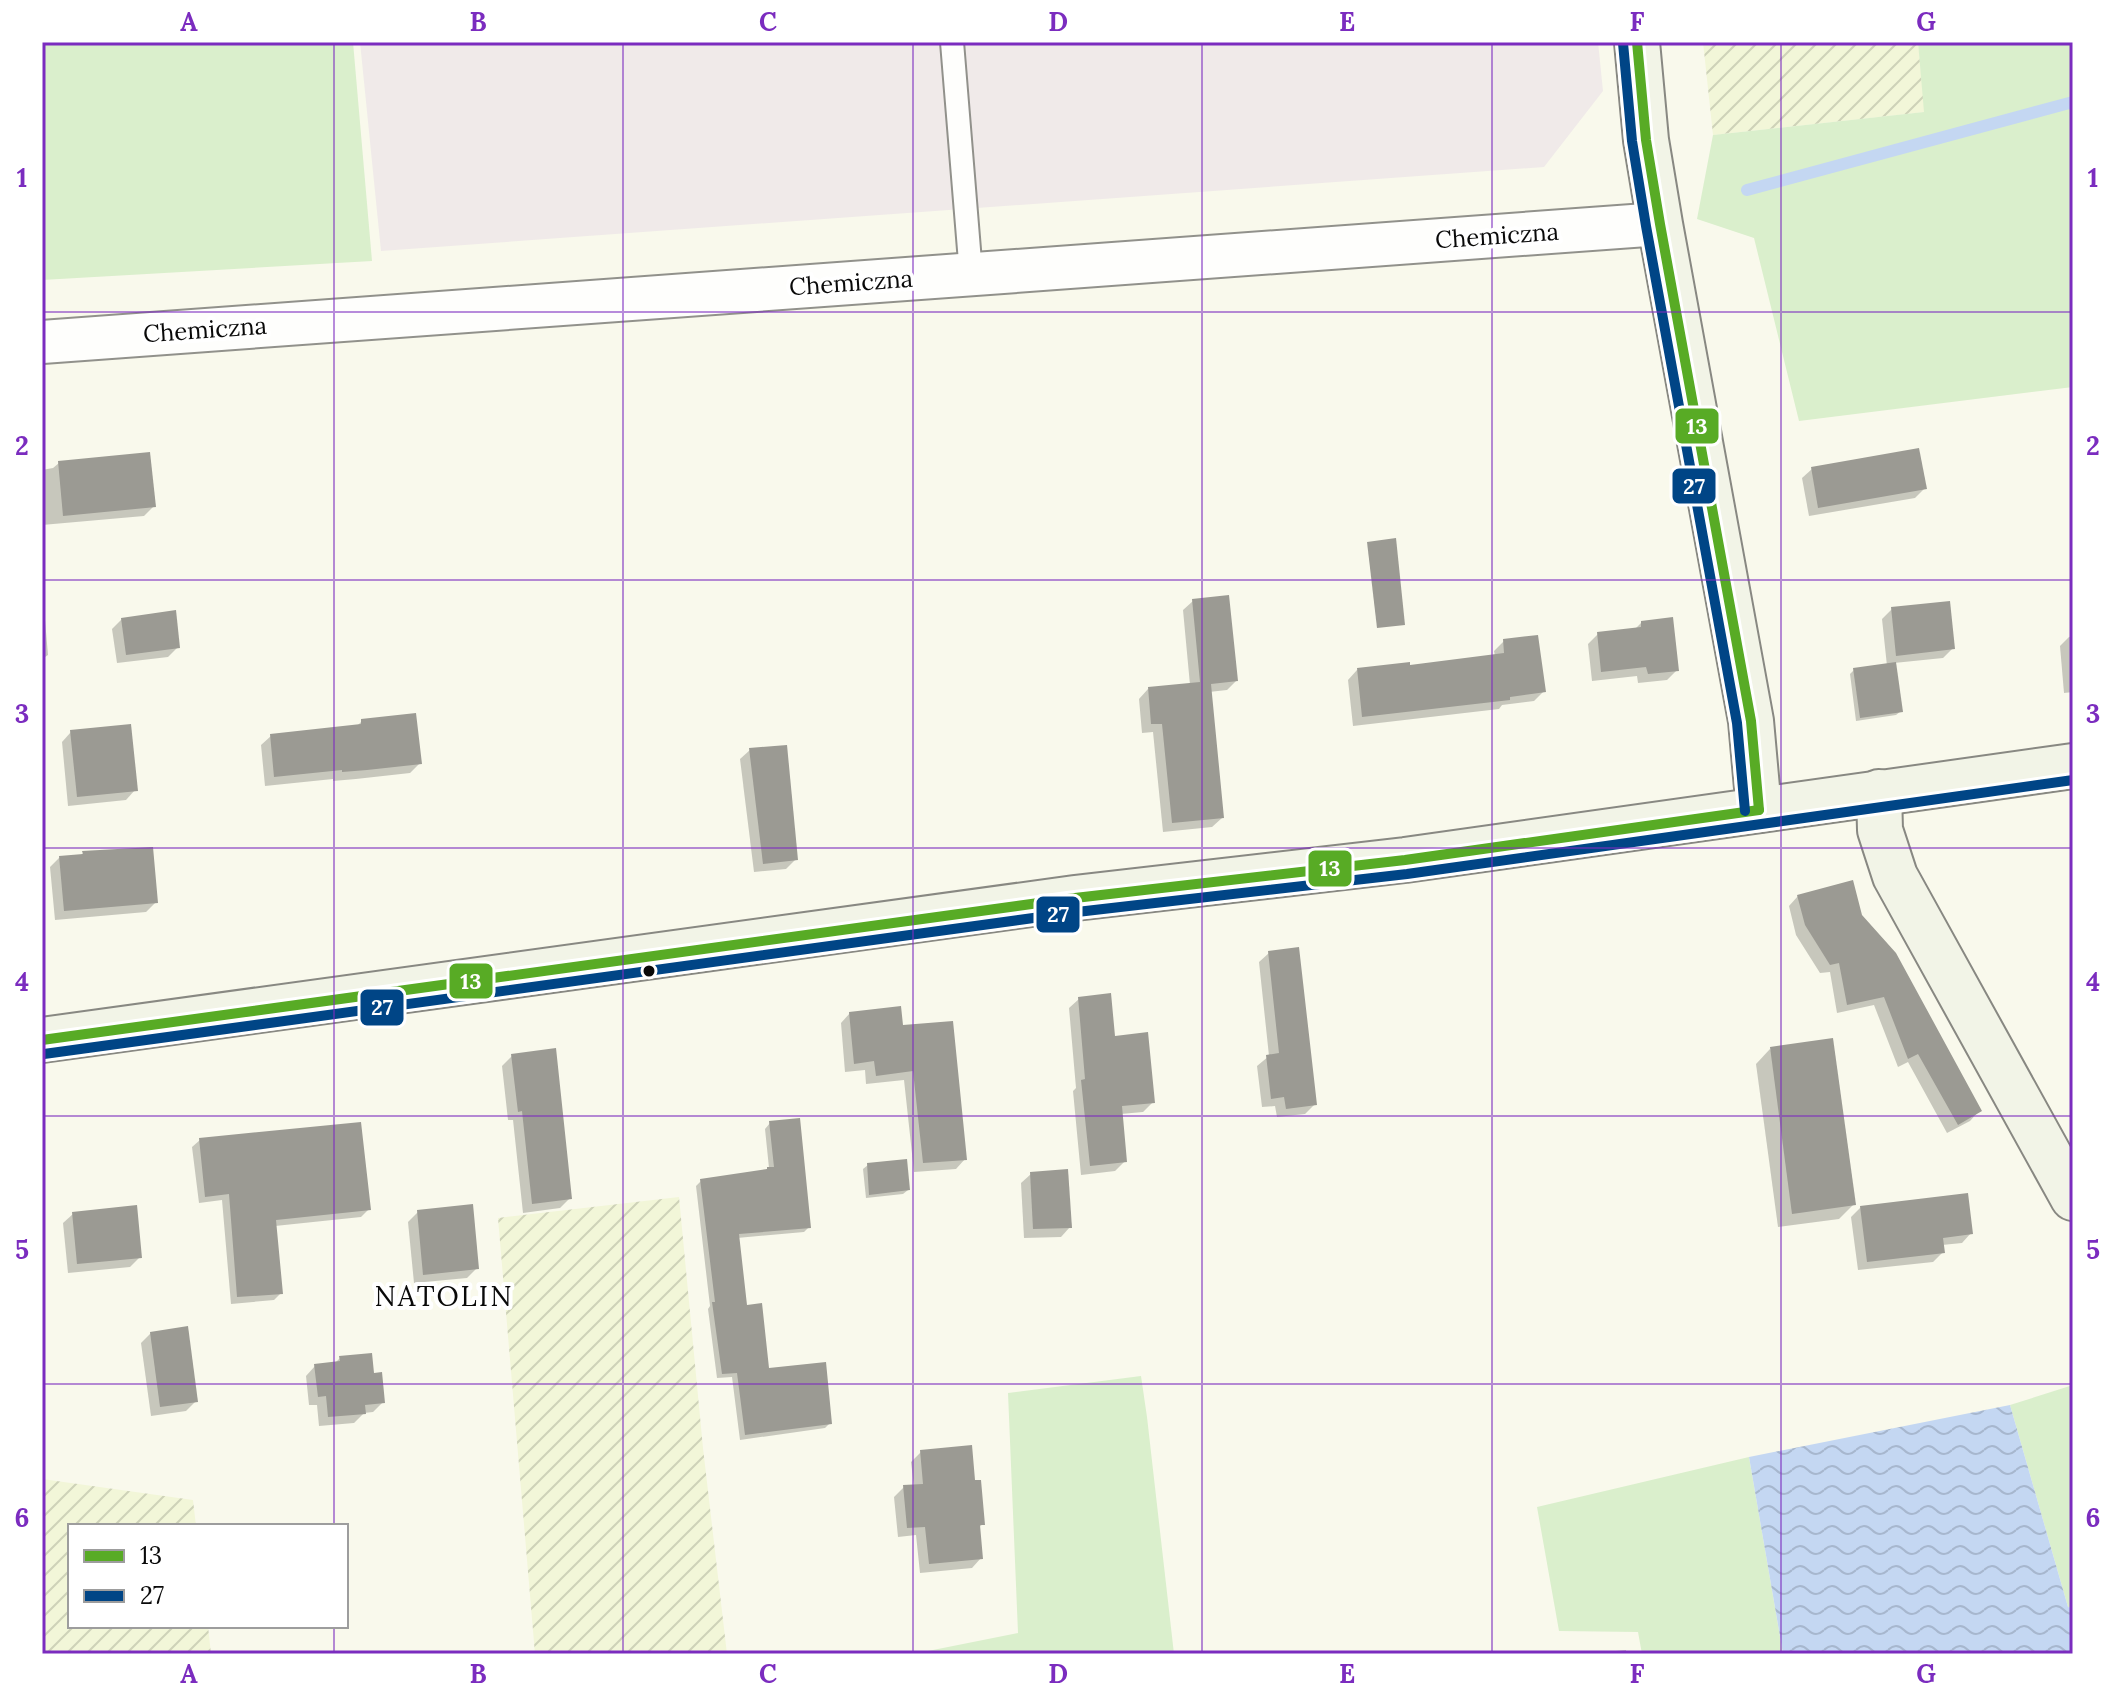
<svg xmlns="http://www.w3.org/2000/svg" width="2115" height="1696" font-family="Lora,serif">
  <defs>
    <pattern id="farmland-furrows" width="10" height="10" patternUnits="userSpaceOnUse" patternTransform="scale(2)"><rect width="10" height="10" fill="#f2f6d8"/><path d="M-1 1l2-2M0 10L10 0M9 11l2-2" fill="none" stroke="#ced2b8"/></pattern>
    <pattern id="water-waves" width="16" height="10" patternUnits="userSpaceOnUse" patternTransform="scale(2)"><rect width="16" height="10" fill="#c4d7f2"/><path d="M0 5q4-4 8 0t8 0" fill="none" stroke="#a7b7ce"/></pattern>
  </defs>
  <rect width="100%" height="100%" fill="#f9f9ec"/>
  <polygon fill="#f0eae9" points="360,42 1598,42 1603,91 1544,167 381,251"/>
  <g fill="url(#farmland-furrows)">
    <polygon points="1703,42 1918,42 1925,112 1713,135"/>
    <polygon points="679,1197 703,1448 727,1654 535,1654 498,1218"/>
    <polygon points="42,1479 193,1500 196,1526 70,1526 70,1626 208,1626 211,1654 42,1654"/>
  </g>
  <g fill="#daefcc">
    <polygon points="42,42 353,42 372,261 42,280"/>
    <polygon points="1918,42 2073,42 2073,387 1799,421 1754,238 1697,219 1713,135 1924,112"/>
    <polygon points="1141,1376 1147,1417 1174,1654 913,1654 1018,1633 1008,1393"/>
    <polygon points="2073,1385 2073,1608 2068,1607 2010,1405"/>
    <polygon points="1749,1457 1783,1654 1642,1654 1638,1632 1559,1631 1537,1507"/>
  </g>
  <polygon fill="url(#water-waves)" points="2010,1405 2068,1607 2073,1608 2073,1654 1783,1654 1749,1457"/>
  <g fill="#0003">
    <polygon points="59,463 154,506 144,516 42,525 42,470 53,468"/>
    <polygon points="1812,469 1925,488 1915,498 1809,516 1802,478"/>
    <polygon points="1193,601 1236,681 1227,690 1209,692 1222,818 1212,827 1163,832 1153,732 1142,733 1139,699 1148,689 1190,685 1183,610"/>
    <polygon points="1892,609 1953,648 1943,658 1894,663 1901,711 1896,715 1856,721 1850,674 1854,670 1887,666 1882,619"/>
    <polygon points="122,619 178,647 168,657 117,663 112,629"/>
    <polygon points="45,620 48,655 42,659 42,621"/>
    <polygon points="1641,623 1677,670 1667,680 1638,683 1637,676 1592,681 1588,644 1598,634 1634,630"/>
    <polygon points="2073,636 2073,692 2064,693 2060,646 2069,637"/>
    <polygon points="1504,641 1544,691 1534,701 1502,705 1499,709 1353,726 1348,680 1357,670 1408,667 1495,656 1494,651"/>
    <polygon points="362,721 420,763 410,773 356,779 333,781 333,779 265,786 261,745 271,736 356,727"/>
    <polygon points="71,732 135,790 126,800 68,806 62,742"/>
    <polygon points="750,750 796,859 786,869 754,872 740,759"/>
    <polygon points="83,853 156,902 146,912 55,920 50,867 59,858 80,856"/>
    <polygon points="1798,896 1860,916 1979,1111 1970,1121 1947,1133 1908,1062 1898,1067 1874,1005 1837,1013 1830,972 1820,973 1796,935 1789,906"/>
    <polygon points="1269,953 1315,1104 1305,1114 1277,1117 1275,1106 1262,1107 1257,1066 1269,1056 1259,962"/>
    <polygon points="1079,999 1114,1038 1153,1102 1143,1112 1121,1114 1125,1161 1115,1171 1081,1175 1073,1091 1076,1088 1069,1008"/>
    <polygon points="850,1013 901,1027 965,1159 956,1169 914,1172 904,1080 866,1084 865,1070 845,1072 841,1023"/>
    <polygon points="1770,1049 1854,1204 1839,1219 1778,1227 1756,1064"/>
    <polygon points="512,1056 570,1198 560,1208 523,1213 513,1120 508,1120 502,1066"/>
    <polygon points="770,1123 809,1227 804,1232 737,1238 746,1307 767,1370 830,1423 825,1428 740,1440 732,1377 717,1378 708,1309 710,1306 696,1186 701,1181 765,1172 769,1168 765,1129"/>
    <polygon points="200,1140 369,1209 361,1217 275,1226 281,1293 274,1300 231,1304 222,1200 199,1203 192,1147"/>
    <polygon points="868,1165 908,1190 903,1194 866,1198 863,1169"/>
    <polygon points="1031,1174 1070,1227 1061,1237 1024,1238 1021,1183"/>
    <polygon points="1861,1207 1971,1233 1962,1243 1942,1245 1943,1252 1933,1262 1858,1270 1851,1217"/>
    <polygon points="418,1212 477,1268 467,1278 414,1283 408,1222"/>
    <polygon points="73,1214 140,1257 130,1267 68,1273 63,1223"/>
    <polygon points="151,1333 196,1401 186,1411 151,1416 141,1343"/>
    <polygon points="340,1358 372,1375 383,1402 373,1412 364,1413 354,1423 319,1426 317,1405 309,1405 306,1376 315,1366 334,1364"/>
    <polygon points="921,1452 983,1524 978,1528 981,1558 972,1568 920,1573 916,1535 898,1537 894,1497 904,1487 914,1486 911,1462"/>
    <polygon points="1626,1650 1626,1654 1585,1654"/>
  </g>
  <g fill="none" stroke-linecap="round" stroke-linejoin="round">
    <polyline stroke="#c4d7f2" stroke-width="12" points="1747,190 2073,102"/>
  </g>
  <g fill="#9b9a93">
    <polygon points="1919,448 1927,489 1818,508 1811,467"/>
    <polygon points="150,452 156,507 63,516 58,461"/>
    <polygon points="1396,538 1405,625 1377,628 1367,542"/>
    <polygon points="1229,595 1238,681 1211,684 1224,818 1172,823 1162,724 1151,724 1148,687 1200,682 1192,599"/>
    <polygon points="1950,601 1955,649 1896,656 1891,607"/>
    <polygon points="176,610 180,648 126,655 121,618"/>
    <polygon points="1673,617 1679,671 1648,674 1646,667 1601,672 1597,632 1641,627 1641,621"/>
    <polygon points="1538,635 1546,692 1510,697 1510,700 1362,717 1357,668 1410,662 1410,665 1504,653 1503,639"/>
    <polygon points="1896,662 1903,712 1860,718 1853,668"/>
    <polygon points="416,713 422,764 367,770 342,772 342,770 274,777 270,734 361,724 361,719"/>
    <polygon points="131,724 138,791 77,797 70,730"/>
    <polygon points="787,745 798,860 763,864 749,748"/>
    <polygon points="153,847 158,903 64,911 59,856 83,854 82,851"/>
    <polygon points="1853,880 1862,915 1896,953 1982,1111 1958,1125 1918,1054 1908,1059 1884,997 1847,1005 1839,963 1830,965 1805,925 1797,895"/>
    <polygon points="1299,947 1317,1105 1286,1109 1284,1097 1271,1099 1266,1055 1279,1053 1268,951"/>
    <polygon points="1111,993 1115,1036 1148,1032 1155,1103 1122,1106 1127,1162 1090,1166 1081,1080 1085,1079 1078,997"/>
    <polygon points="901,1006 903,1025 953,1021 967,1160 923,1163 913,1071 876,1076 874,1061 854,1064 849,1012"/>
    <polygon points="1833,1038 1856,1205 1792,1214 1770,1047"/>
    <polygon points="556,1048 572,1199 532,1204 522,1111 518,1112 511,1054"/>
    <polygon points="800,1118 811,1228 739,1234 747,1305 762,1303 769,1368 826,1362 832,1424 745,1435 737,1373 722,1374 712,1302 715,1302 700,1179 767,1169 767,1167 774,1167 769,1121"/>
    <polygon points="361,1122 371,1210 276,1220 283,1294 237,1297 229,1194 205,1197 199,1138"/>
    <polygon points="907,1159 910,1190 869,1195 867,1163"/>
    <polygon points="1068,1169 1072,1228 1033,1229 1030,1172"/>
    <polygon points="1968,1193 1973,1234 1943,1238 1945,1253 1867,1262 1860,1206"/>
    <polygon points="473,1204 479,1269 423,1275 417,1210"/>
    <polygon points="137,1205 142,1258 77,1264 72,1212"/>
    <polygon points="188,1326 198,1402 160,1407 150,1332"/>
    <polygon points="372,1353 374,1373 382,1372 385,1403 365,1405 366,1414 328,1417 326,1396 318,1397 314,1364 340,1361 339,1356"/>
    <polygon points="972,1445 975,1480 981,1480 985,1525 980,1525 983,1559 929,1564 925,1527 907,1528 903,1485 923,1484 920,1450"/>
  </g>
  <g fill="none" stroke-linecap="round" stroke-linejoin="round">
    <defs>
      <polyline id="lane" points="952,42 971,274"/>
      <polyline id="street" points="42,342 1660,224"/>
      <g id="secondary">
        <polyline points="1637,42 1646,140 1660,224 1751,721 1759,810"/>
        <polyline points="1879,792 1880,830 1895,876 2073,1198"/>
        <polyline points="42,1040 1075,898 1405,860 2073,766"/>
      </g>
    </defs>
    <use href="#lane" stroke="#91918b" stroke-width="26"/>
    <use href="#street" stroke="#91918b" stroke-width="46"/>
    <use href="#secondary" stroke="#888882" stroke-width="48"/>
    <use href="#lane" stroke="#fefefc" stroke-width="22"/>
    <use href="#street" stroke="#fefefc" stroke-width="42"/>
    <use href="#secondary" stroke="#f2f4e7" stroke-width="44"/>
    <defs>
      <g id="bus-1">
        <polyline points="1637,42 1646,140 1660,224 1751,721 1759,810"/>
        <polyline points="42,1040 1075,898 1405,860 1759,810"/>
      </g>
      <g id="bus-2">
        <polyline points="1623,43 1632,141 1646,226 1737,723 1745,811"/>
        <polyline points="44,1054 1077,912 1407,874 2073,780"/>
      </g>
    </defs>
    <use href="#bus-1" stroke="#fff" stroke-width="16"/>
    <use href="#bus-2" stroke="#fff" stroke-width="16"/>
    <use href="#bus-1" stroke="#58ab25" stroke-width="10"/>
    <use href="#bus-2" stroke="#004586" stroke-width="10"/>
  </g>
  <path fill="none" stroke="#7b2cbf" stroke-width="2" stroke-opacity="0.55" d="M334 42V1526M623 42V1654M913 42V1654M1202 42V1654M1492 42V1654M1781 42V1654M42 312H2073M42 580H2073M42 848H2073M42 1116H2073M42 1384H2073M334 1626V1654"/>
  <circle fill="#090909" stroke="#fff" stroke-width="3" cx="649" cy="971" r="7"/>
  <g text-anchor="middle" stroke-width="8" stroke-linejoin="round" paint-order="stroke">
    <g font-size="24" fill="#090909" stroke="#fff">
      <text transform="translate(1497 236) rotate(-4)" y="8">Chemiczna</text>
      <text transform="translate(851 283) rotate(-4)" y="8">Chemiczna</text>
      <text transform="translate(205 330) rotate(-4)" y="8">Chemiczna</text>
    </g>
    <g font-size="28" letter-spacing="2" fill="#090909" stroke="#fff">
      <text x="444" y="1306">NATOLIN</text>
    </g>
  </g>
  <g stroke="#fff" stroke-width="3">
    <rect x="1674" y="407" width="46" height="38" rx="8" fill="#58ab25"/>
    <rect x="1671" y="467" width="46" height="38" rx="8" fill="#004586"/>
    <rect x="1307" y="849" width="46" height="39" rx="8" fill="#58ab25"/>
    <rect x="1035" y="895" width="46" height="39" rx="8" fill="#004586"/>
    <rect x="448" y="962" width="46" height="38" rx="8" fill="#58ab25"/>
    <rect x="359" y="988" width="46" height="39" rx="8" fill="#004586"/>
  </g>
  <g font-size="22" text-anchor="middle" font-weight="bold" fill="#fff">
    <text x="1697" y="434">13</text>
    <text x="1694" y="494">27</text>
    <text x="1330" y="876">13</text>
    <text x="1058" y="922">27</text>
    <text x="471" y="989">13</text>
    <text x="382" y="1015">27</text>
  </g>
  <rect width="2115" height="1696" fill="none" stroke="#ffffff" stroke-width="88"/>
  <rect x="68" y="1524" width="280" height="104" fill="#ffffff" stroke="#9d9d9d" stroke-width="2"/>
  <rect x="84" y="1550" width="40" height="12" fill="#58ab25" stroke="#9d9d9d" stroke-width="2"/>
  <text x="140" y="1564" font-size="24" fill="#090909">13</text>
  <rect x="84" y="1590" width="40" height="12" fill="#004586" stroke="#9d9d9d" stroke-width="2"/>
  <text x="140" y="1604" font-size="24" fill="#090909">27</text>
  <rect x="44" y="44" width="2027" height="1608" fill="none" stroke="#7b2cbf" stroke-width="3"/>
  <g font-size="26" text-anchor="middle" font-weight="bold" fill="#7b2cbf">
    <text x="189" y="31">A</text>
    <text x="478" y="31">B</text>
    <text x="768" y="31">C</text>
    <text x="1058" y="31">D</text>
    <text x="1347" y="31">E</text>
    <text x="1637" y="31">F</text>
    <text x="1926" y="31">G</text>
    <text x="22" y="187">1</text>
    <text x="2093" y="187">1</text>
    <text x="22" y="455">2</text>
    <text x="2093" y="455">2</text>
    <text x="22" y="723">3</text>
    <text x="2093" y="723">3</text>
    <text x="22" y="991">4</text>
    <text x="2093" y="991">4</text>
    <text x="22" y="1259">5</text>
    <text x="2093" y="1259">5</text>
    <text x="22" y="1527">6</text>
    <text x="2093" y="1527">6</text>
    <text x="189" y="1683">A</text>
    <text x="478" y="1683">B</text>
    <text x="768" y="1683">C</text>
    <text x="1058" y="1683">D</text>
    <text x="1347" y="1683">E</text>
    <text x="1637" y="1683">F</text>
    <text x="1926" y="1683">G</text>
  </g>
</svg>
